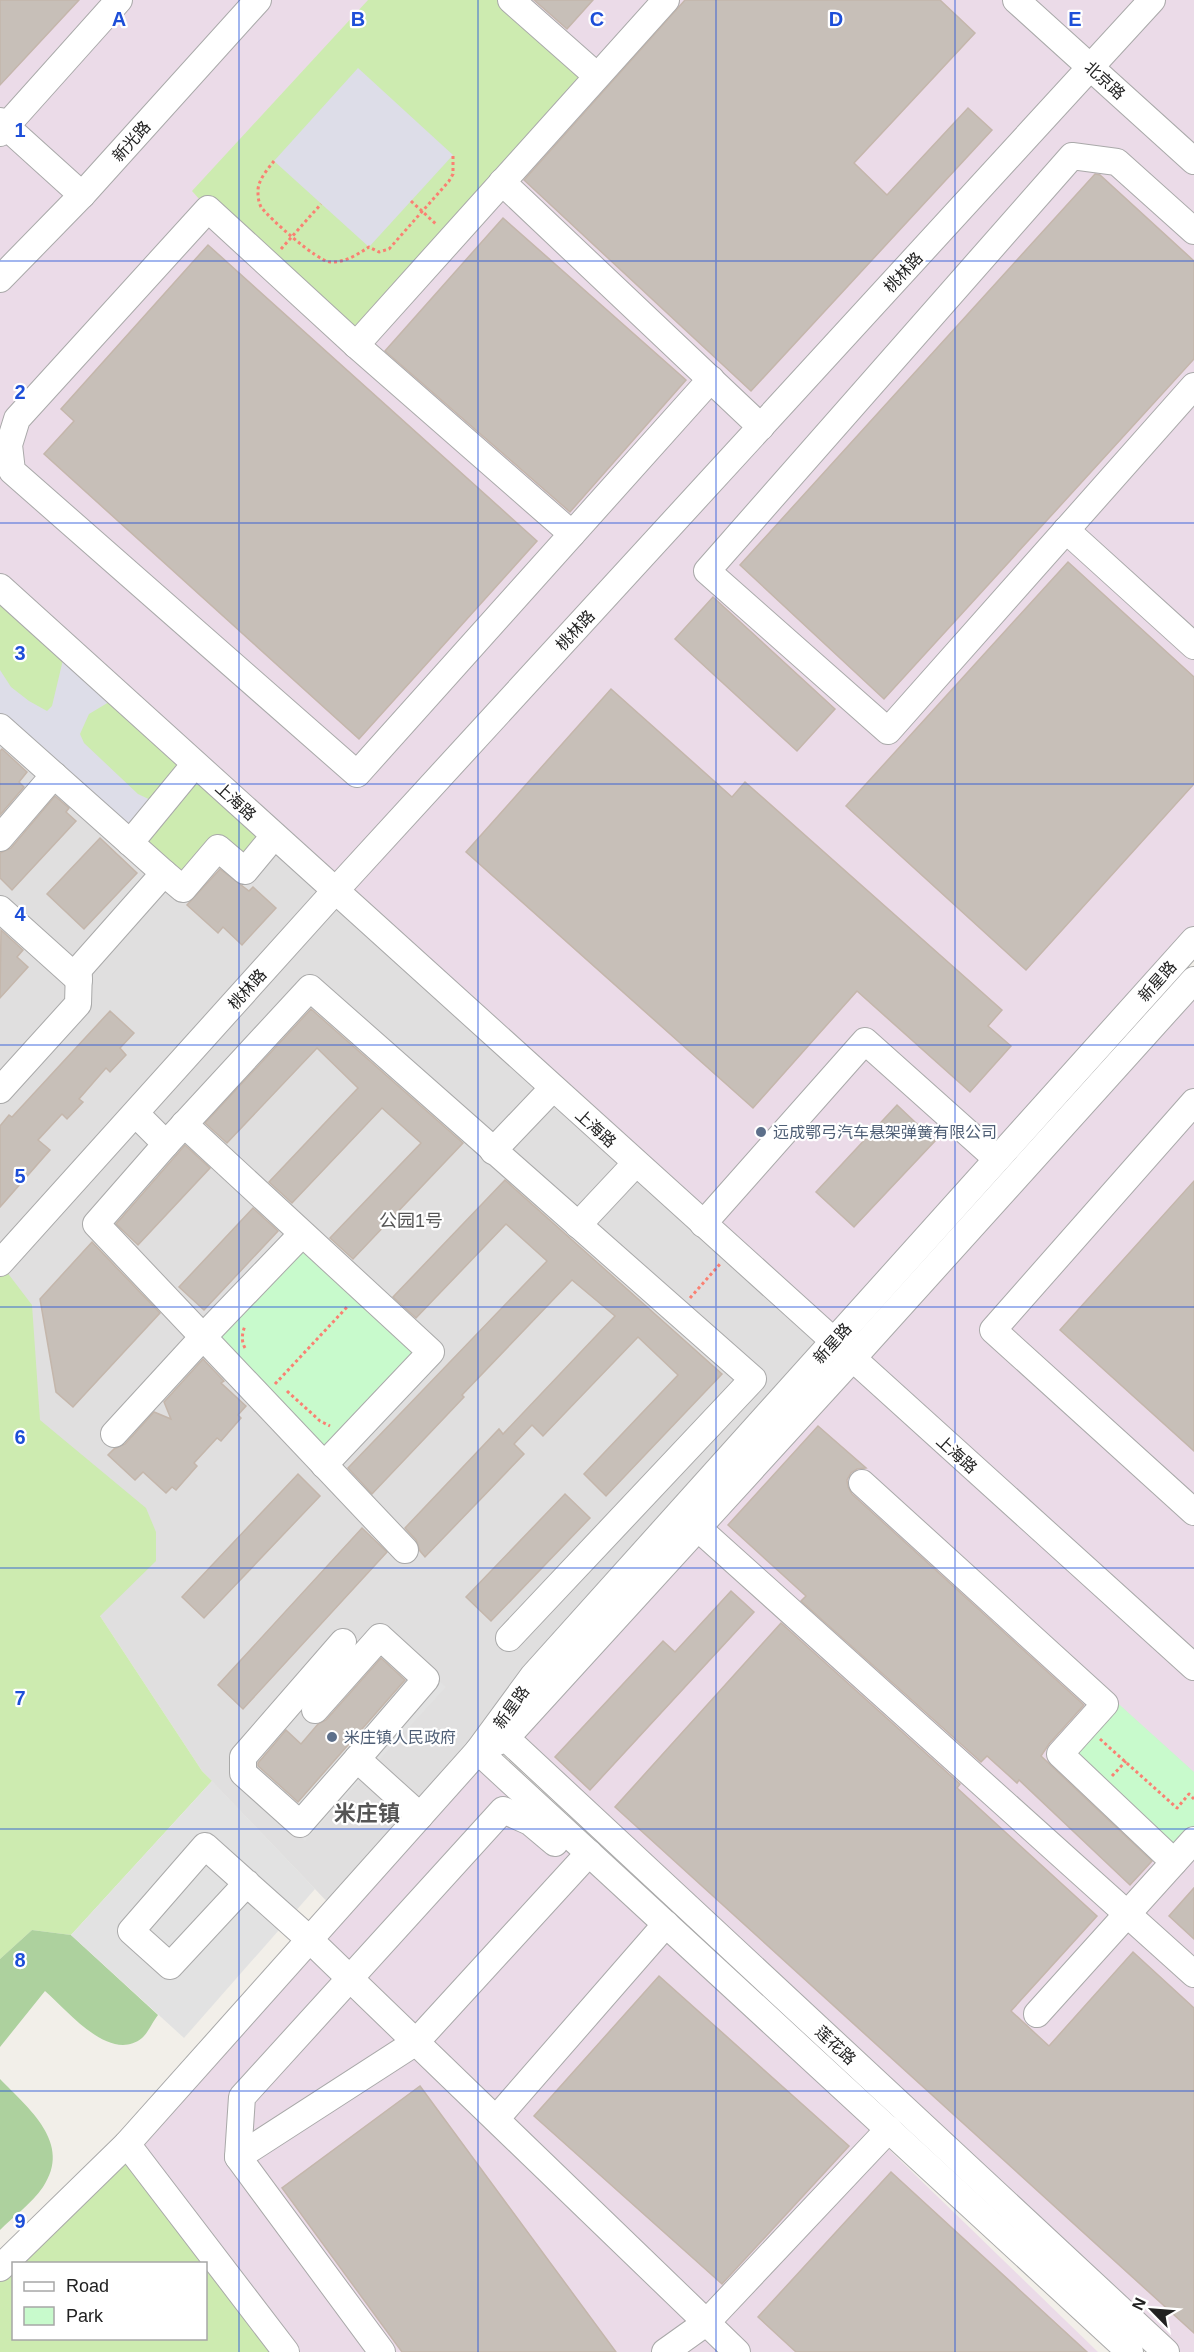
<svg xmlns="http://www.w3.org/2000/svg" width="1194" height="2352" font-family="Helvetica,'Noto Sans SC',sans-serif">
  <rect width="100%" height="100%" fill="#f2efe9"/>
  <polygon fill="#e0dfdf" points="0,587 833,1342 335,1910 202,1771 0,1464"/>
  <g fill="#ebdbe8">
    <polygon points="0,0 1194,0 1194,942 833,1342 0,587"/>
    <polygon points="1194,980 1194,2352 1166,2352 510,1742"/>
    <polygon points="478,1751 1098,2352 286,2352 127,2144"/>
  </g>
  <g fill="#cdebb0" fill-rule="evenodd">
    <polygon points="368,0 511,0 597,76 356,345 208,209 192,191"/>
    <polygon points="0,587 274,836 245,871 218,849 183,889 0,727"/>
    <polygon points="0,1263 32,1305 40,1420 146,1508 156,1532 156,1561 100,1616 202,1771 212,1781 71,1935 32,1930 0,1959"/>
    <path d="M127 2144 286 2352H0V2268ZM14 2264H206V2338H14Z"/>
  </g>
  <g fill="#add19e">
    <path d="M32 1930 71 1935 158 2015C153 2021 148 2033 142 2038 110 2064 67 2010 45 1991L0 2047V1959Z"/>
    <path d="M0 2079C28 2108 73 2143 43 2187 32 2203 13 2217 0 2230Z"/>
  </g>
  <g fill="#c8facc">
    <polygon points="302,1234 431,1352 324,1465 203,1337"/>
    <polygon points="1111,1697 1194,1772 1194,1840 1174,1862 1060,1754"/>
  </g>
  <g fill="#e2e2e2">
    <polygon points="424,1666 446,1687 305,1841 282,1820"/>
    <polygon points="212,1781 315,1889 184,2038 71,1935"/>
  </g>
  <g fill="#dddde8">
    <polygon points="358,68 453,155 369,247 274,161"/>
    <polygon points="66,647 119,696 89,714 80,734 84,743 138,794 161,805 130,843 0,727 0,670 11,687 29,701 47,711 52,706"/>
  </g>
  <g fill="#c7bfb8" stroke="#c4b6ab" stroke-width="1.5">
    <polygon points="0,0 79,0 0,85"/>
    <polygon points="534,0 593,0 567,29"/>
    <polygon points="685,0 940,0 975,33 854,163 887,195 968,108 992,130 751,391 524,180"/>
    <polygon points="1095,174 1100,175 1194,261 1194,359 884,699 740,565"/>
    <polygon points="503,218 686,380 570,512 385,351"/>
    <polygon points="208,245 537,541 359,739 44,454 74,421 61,409"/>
    <polygon points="1068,562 1194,677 1194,784 1026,970 846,806"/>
    <polygon points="713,597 835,709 797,751 675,639"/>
    <polygon points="611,689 732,797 745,782 1002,1010 988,1026 1011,1046 970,1092 857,991 753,1108 466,852"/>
    <polygon points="2,749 27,772 19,782 24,787 0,815 0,751"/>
    <polygon points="55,796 69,808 66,812 76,821 12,890 0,878 0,853 11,848"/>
    <polygon points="100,838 137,873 84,929 47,894"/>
    <polygon points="220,869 249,891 253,887 276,908 242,945 223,927 218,933 187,905"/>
    <polygon points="1,930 23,950 17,957 28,967 0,998"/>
    <polygon points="311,1009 463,1143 353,1259 330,1238 421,1143 382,1108 292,1203 269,1182 358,1088 317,1048 227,1143 205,1123"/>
    <polygon points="110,1011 134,1033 120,1048 126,1055 110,1072 106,1068 79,1099 83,1102 67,1119 62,1114 38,1140 50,1150 0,1207 0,1126 9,1115 12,1117"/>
    <polygon points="897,1105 935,1141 854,1227 816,1192"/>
    <polygon points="185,1145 210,1168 138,1245 116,1224"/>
    <polygon points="505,1180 722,1374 606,1496 584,1474 678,1375 638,1337 543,1436 532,1425 514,1444 524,1454 425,1557 420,1551 416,1540 405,1528 499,1429 503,1434 615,1316 572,1280 462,1395 464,1397 372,1494 348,1468 547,1261 506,1224 416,1318 393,1297"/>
    <polygon points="1194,1181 1194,1451 1060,1330"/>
    <polygon points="253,1208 278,1231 204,1310 179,1287"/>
    <polygon points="92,1242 160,1313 73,1407 56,1392 40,1299"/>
    <polygon points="203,1359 224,1381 221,1383 246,1406 238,1415 241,1418 221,1441 217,1438 194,1463 197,1466 176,1490 172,1487 166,1493 143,1472 135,1480 108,1455 114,1449 125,1444 154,1412 171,1419 164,1402"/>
    <polygon points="818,1426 866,1468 857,1469 851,1473 847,1480 848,1487 852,1494 1084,1705 1049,1744 1041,1756 1152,1861 1130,1885 1019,1780 1017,1783 987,1756 981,1762 801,1601 806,1596 728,1525"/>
    <polygon points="298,1474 320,1496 204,1618 182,1597"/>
    <polygon points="565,1494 590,1518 491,1621 466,1597"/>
    <polygon points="362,1528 387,1552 243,1709 218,1685"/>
    <polygon points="731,1591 754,1612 590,1790 555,1757 663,1641 675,1652"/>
    <polygon points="781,1623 960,1784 957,1788 1097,1916 1011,2011 1049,2046 1133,1952 1194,2008 1194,2333 615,1807"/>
    <polygon points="381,1658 405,1680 298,1802 258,1766 258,1763 286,1730 301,1744 318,1724 326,1720"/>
    <polygon points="1194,1888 1194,1939 1169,1916"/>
    <polygon points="659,1976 849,2146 722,2284 534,2116"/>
    <polygon points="420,2086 616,2352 402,2352 282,2188"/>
    <polygon points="891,2172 1087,2352 796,2352 758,2317"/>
  </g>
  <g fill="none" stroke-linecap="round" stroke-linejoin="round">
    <defs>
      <g id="minor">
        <polyline points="511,0 597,76"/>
        <polyline points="666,0 356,345 208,209 17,419 9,445 12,471 357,774 711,379"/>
        <polyline points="1016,0 1194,161"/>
        <polyline points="0,121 82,195"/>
        <polyline points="0,133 119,0"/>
        <polyline points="502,182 761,427"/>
        <polyline points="1194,231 1117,162 1072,156 707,571 888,731 1194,386"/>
        <polyline points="0,279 82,195 258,0"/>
        <polyline points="356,345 572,534"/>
        <polyline points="1066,530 1194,646"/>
        <polyline points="0,587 1194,1667"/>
        <polyline points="0,727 164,873 79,969 78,1004 0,1090"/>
        <polyline points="0,838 54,775"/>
        <polyline points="130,843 195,764"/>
        <polyline points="164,873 183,889 218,848 245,871 274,836"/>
        <polyline points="0,909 79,980"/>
        <polyline points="1194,1102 993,1330 1194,1512"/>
        <polyline points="136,1114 166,1144 310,988 753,1379 509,1638"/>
        <polyline points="184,1124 431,1352 324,1465"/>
        <polyline points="166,1144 96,1224 405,1550"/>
        <polyline points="493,1151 553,1088"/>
        <polyline points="703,1224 865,1041 997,1159"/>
        <polyline points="578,1225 636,1163"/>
        <polyline points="0,1263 335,891 1152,0"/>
        <polyline points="114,1434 203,1337 302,1234"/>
        <polyline points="862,1483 1105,1704 1060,1754 1174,1862"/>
        <polyline points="698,1528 1194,1974"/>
        <polyline points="343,1642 243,1757 243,1773 300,1824 357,1759"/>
        <polyline points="315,1710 380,1637 426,1679 357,1759 420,1816"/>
        <polyline points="506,1738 1166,2352"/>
        <polyline points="247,1883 170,1966 131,1931 205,1846 309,1939 737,2352"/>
        <polyline points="1037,2014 1194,1840"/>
        <polyline points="496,2119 666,1924"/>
        <polyline points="238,2157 416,2042 589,1853"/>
        <polyline points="0,2268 127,2144"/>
        <polyline points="286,2352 127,2144 478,1751 506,1738 852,1359 1194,980"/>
        <polyline points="382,2352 238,2157 242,2097 503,1810 530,1822 555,1843"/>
        <polyline points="665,2352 707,2322 889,2129"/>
        <polyline points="1130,2352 478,1751 533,1676 1194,940"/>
      </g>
    </defs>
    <use href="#minor" stroke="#a9a9a9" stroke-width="28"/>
    <g stroke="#fa8072" stroke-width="3" stroke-dasharray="3 3" stroke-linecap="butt">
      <path d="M274 161C267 170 257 181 258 193 258 198 259 203 261 207 270 219 317 261 330 262 345 263 358 254 369 247L379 252 389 249 449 181 453 174V155"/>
      <polyline points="411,201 437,225"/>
      <polyline points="281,249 321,204"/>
      <polyline points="690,1298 720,1264"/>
      <path d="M245 1348C241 1341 242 1333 245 1326"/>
      <polyline points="275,1384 348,1306"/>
      <polyline points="287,1391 320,1421 330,1426"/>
      <polyline points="1100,1739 1177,1808 1189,1794 1194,1799"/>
      <polyline points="1112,1776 1126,1761"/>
    </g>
    <use href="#minor" stroke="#fff" stroke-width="26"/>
  </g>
  <path fill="none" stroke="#1d4ed8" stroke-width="1.5" stroke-opacity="0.55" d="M239 0V2352M478 0V2352M716 0V2352M955 0V2352M0 261H1194M0 523H1194M0 784H1194M0 1045H1194M0 1307H1194M0 1568H1194M0 1829H1194M0 2091H1194"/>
  <g fill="#5c6f8a" stroke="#fff" stroke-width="2">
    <circle cx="761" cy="1132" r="6"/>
    <circle cx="332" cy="1737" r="6"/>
  </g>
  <g text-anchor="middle" stroke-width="4.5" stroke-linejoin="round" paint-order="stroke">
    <g font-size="16" fill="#222" stroke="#fff">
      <text transform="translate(1105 80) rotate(42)" y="6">北京路</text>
      <text transform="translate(131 141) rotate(-48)" y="6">新光路</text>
      <text transform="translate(903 272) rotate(-47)" y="6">桃林路</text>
      <text transform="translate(575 630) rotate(-47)" y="6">桃林路</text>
      <text transform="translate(236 801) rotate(42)" y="6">上海路</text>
      <text transform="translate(1157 981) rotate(-48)" y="6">新星路</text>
      <text transform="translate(247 989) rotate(-48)" y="6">桃林路</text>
      <text transform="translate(596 1128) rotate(42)" y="6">上海路</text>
      <text transform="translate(832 1343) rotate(-48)" y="6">新星路</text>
      <text transform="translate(957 1454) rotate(42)" y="6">上海路</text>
      <text transform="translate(511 1707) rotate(-54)" y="6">新星路</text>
      <text transform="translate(836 2045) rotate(43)" y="6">莲花路</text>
    </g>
    <g font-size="16" fill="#4e5e75" stroke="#fff" text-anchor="start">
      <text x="773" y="1138">远成鄂弓汽车悬架弹簧有限公司</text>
      <text x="344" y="1743">米庄镇人民政府</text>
    </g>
    <g font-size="18" fill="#555" stroke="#fff">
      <text x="411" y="1227">公园1号</text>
    </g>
    <g font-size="22" font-weight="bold" fill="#555" stroke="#fff">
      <text x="367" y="1821">米庄镇</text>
    </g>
  </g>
  <g font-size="20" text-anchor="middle" font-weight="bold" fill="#1d4ed8" stroke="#fff" stroke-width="4.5" stroke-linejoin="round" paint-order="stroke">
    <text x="119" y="26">A</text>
    <text x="358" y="26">B</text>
    <text x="597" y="26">C</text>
    <text x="836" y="26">D</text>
    <text x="1075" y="26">E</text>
    <text x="20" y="137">1</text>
    <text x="20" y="399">2</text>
    <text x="20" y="660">3</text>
    <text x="20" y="921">4</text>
    <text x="20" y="1183">5</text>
    <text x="20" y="1444">6</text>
    <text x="20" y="1705">7</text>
    <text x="20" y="1967">8</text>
    <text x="20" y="2228">9</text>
  </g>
  <rect x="12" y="2262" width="195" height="78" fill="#ffffff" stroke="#a7a7a7" stroke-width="1.5"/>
  <rect x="24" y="2282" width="30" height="9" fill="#ffffff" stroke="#a7a7a7" stroke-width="1.5"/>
  <text x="66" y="2292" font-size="18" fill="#222222">Road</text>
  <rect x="24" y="2307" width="30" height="18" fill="#c8facc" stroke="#a7a7a7" stroke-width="1.5"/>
  <text x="66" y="2322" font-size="18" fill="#222222">Park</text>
  <g transform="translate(1152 2310) rotate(295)" stroke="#ffffff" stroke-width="4.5" paint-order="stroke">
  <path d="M0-4.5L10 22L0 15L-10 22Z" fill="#222222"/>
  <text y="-9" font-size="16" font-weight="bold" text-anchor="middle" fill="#222222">N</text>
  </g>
</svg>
